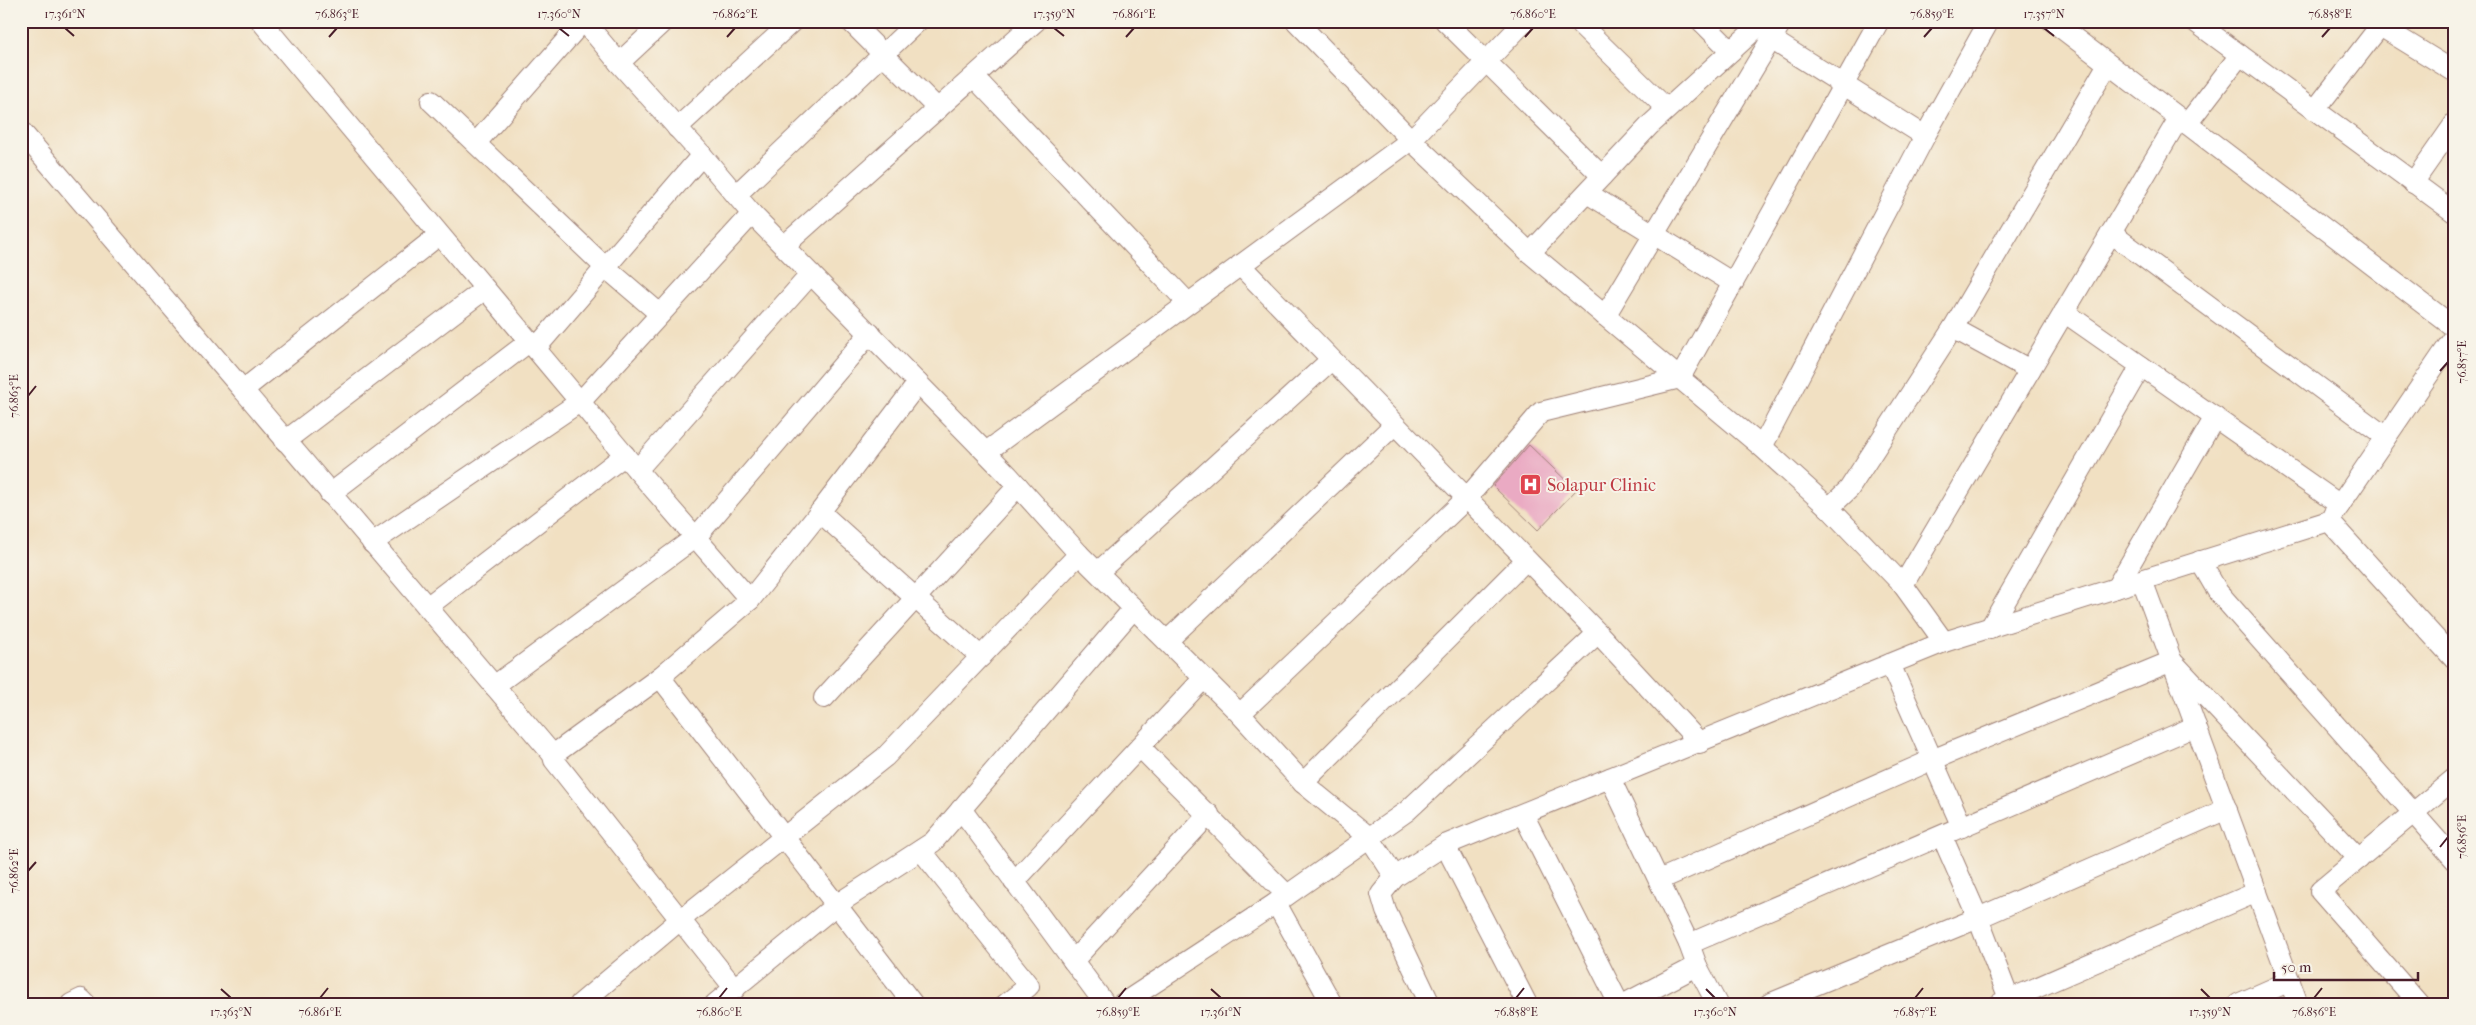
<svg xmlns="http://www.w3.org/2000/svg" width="2476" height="1025" font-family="'IM FELL French Canon',serif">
  <rect width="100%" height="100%" fill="#f7f3e8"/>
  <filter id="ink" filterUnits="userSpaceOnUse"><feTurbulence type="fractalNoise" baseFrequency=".02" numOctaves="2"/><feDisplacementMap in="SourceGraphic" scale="10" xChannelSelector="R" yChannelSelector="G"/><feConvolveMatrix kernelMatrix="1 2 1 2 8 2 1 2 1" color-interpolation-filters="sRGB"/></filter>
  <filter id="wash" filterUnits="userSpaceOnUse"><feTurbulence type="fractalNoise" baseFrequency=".0096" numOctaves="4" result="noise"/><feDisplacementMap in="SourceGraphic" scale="20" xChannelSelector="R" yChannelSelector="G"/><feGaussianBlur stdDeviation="1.12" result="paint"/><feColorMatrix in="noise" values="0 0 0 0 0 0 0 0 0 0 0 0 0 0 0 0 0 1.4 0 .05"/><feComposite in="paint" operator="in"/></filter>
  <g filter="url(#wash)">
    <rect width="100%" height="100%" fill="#f1e0c2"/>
    <g id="blocks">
      <polygon fill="#eaaac3" points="1529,445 1576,490 1538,530 1493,486"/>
    </g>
  </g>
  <g filter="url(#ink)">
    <use href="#blocks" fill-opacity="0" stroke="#9e8076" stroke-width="1"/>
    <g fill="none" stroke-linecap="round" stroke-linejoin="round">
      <defs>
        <g id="minor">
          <polyline points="261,21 637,470 750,600 660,677 913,1004"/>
          <polyline points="584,21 619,63 702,155"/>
          <polyline points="850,21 938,109"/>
          <polyline points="1296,21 1411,140 1530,253 1762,447 1829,508 1903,585"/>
          <polyline points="1445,21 1602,176"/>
          <polyline points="1577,21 1667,109"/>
          <polyline points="1701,21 1731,51"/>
          <polyline points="2052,21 2455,328"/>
          <polyline points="2194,21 2455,213"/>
          <polyline points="2372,21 2455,72"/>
          <polyline points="1771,39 1925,136"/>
          <polyline points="619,63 664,21"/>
          <polyline points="974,77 1188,303"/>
          <polyline points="431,101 605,267 660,314"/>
          <polyline points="2315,110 2380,26"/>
          <polyline points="2187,124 2240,55"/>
          <polyline points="677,128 793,21"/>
          <polyline points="21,131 243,390"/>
          <polyline points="476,143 583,21"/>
          <polyline points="2413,183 2455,123"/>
          <polyline points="1587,193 1733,283"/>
          <polyline points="736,195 918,21"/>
          <polyline points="2111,233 2386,437"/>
          <polyline points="439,235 243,390 553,755"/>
          <polyline points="784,246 1036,21"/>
          <polyline points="1530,253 1650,125 1764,21"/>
          <polyline points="1240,265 1598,633 1700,743"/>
          <polyline points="2064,312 2340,505"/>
          <polyline points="1605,316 1782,21"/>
          <polyline points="1953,328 2030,370"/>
          <polyline points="536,348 702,155 752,214"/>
          <polyline points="285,441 485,289"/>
          <polyline points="1762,447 1925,136 1989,21"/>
          <polyline points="986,452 1411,140 1525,21"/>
          <polyline points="637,470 811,274"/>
          <polyline points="330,494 530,341"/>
          <polyline points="1829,508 1849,489 1953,328 2108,64"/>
          <polyline points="820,512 981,657"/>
          <polyline points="2333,515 2455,336"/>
          <polyline points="372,543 581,401 752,214 1008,475 1079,554 1240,714 1303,783 1369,837 1395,877"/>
          <polyline points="2200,561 2218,592 2455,860"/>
          <polyline points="1098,572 1331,360"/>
          <polyline points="2142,580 2298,1004"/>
          <polyline points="2116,588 2215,417"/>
          <polyline points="750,600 820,512 918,383"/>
          <polyline points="427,607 625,455"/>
          <polyline points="1990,628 2141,366"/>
          <polyline points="1167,641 1394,425"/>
          <polyline points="1944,642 1903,585 2179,118"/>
          <polyline points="1890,664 1962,827"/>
          <polyline points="660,677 553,755 554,760 735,989"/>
          <polyline points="494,686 697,536 870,333"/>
          <polyline points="824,698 1018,486"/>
          <polyline points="1240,714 1467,498 1541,412 1680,378 1879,21"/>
          <polyline points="1140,747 1287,895"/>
          <polyline points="1610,778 1689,944 1697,966 1624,1004"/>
          <polyline points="1303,783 1526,560"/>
          <polyline points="961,809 1105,1004"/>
          <polyline points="1523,814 1619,1004"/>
          <polyline points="1942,836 1978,918 2011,1004"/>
          <polyline points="1445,845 1527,1004"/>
          <polyline points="921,850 1029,986 1006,1004"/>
          <polyline points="1659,880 1932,760 2172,661 2359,859"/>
          <polyline points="1014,882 1204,678"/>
          <polyline points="1276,903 1332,1004"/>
          <polyline points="1689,944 2196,726"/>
          <polyline points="1073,961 1209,814"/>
          <polyline points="1697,966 1717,1004"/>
          <polyline points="71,1004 81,999 86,1004"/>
          <polyline points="580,1004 680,920 885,757 1079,554"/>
          <polyline points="715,1004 836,905 933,842 1134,608"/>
          <polyline points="1122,1004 1276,903 1407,811 1598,633"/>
          <polyline points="1430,1004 1386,911 1381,894 1395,877 1445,845 1944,642 2329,521 2455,660"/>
          <polyline points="1769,1004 1978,918 2227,809"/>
          <polyline points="1999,1004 2257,892"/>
          <polyline points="2238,1004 2290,981"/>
          <polyline points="2419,1004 2320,891 2455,778"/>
        </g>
      </defs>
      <use href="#minor" stroke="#9e8076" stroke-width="22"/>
      <use href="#minor" stroke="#fff" stroke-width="20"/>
    </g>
  </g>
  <path fill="none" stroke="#4a1f2b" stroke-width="2" d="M65 28 74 36M559 28 569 36M1054 28 1064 36M2044 28 2054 36M329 37 337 28M727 37 735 28M1126 37 1134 28M1525 37 1533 28M1924 37 1932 28M2322 37 2330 28M2440 371 2448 362M28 396 36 386M2440 847 2448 837M28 871 36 862M221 989 231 998M1211 989 1221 998M1706 989 1715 998M2201 989 2210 998M320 998 328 988M719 998 727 988M1118 998 1126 988M1516 998 1524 988M1915 998 1923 988M2314 998 2322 988"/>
  <defs>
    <symbol id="hospital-square" viewBox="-11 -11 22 22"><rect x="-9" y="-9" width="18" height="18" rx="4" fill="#e0444e" stroke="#f7f3e8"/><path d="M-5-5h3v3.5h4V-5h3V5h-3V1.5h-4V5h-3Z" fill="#fff"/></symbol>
  </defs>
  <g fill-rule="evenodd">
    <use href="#hospital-square" x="1518" y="472" width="25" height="25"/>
  </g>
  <g text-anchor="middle" stroke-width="4" stroke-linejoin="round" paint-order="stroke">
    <g font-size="18" fill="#be3a42" stroke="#f7f3e8" text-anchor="start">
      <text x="1547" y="491">Solapur Clinic</text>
    </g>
  </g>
  <rect width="2476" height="1025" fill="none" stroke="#f7f3e8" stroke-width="55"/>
  <path d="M2274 972v8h144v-8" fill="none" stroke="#4a1f2b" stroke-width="2.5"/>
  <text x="2281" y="972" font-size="15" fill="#4a1f2b" stroke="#f7f3e8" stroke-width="4" paint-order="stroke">50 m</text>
  <rect x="28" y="28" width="2420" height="970" fill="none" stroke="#4a1f2b" stroke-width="2"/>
  <g font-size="12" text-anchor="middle" fill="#4a1f2b">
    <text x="65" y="18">17.361°N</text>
    <text x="337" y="18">76.863°E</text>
    <text x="559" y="18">17.360°N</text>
    <text x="735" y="18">76.862°E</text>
    <text x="1054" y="18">17.359°N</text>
    <text x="1134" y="18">76.861°E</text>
    <text x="1533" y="18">76.860°E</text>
    <text x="1932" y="18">76.859°E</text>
    <text x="2044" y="18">17.357°N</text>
    <text x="2330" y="18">76.858°E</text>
    <text transform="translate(2462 362) rotate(-90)" y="4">76.857°E</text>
    <text transform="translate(14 396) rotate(-90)" y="4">76.863°E</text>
    <text transform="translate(2462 837) rotate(-90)" y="4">76.856°E</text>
    <text transform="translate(14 871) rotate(-90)" y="4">76.862°E</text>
    <text x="231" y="1016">17.363°N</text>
    <text x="320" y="1016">76.861°E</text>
    <text x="719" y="1016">76.860°E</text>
    <text x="1118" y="1016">76.859°E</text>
    <text x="1221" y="1016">17.361°N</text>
    <text x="1516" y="1016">76.858°E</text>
    <text x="1715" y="1016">17.360°N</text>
    <text x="1915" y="1016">76.857°E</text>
    <text x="2210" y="1016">17.359°N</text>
    <text x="2314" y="1016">76.856°E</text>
  </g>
</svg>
